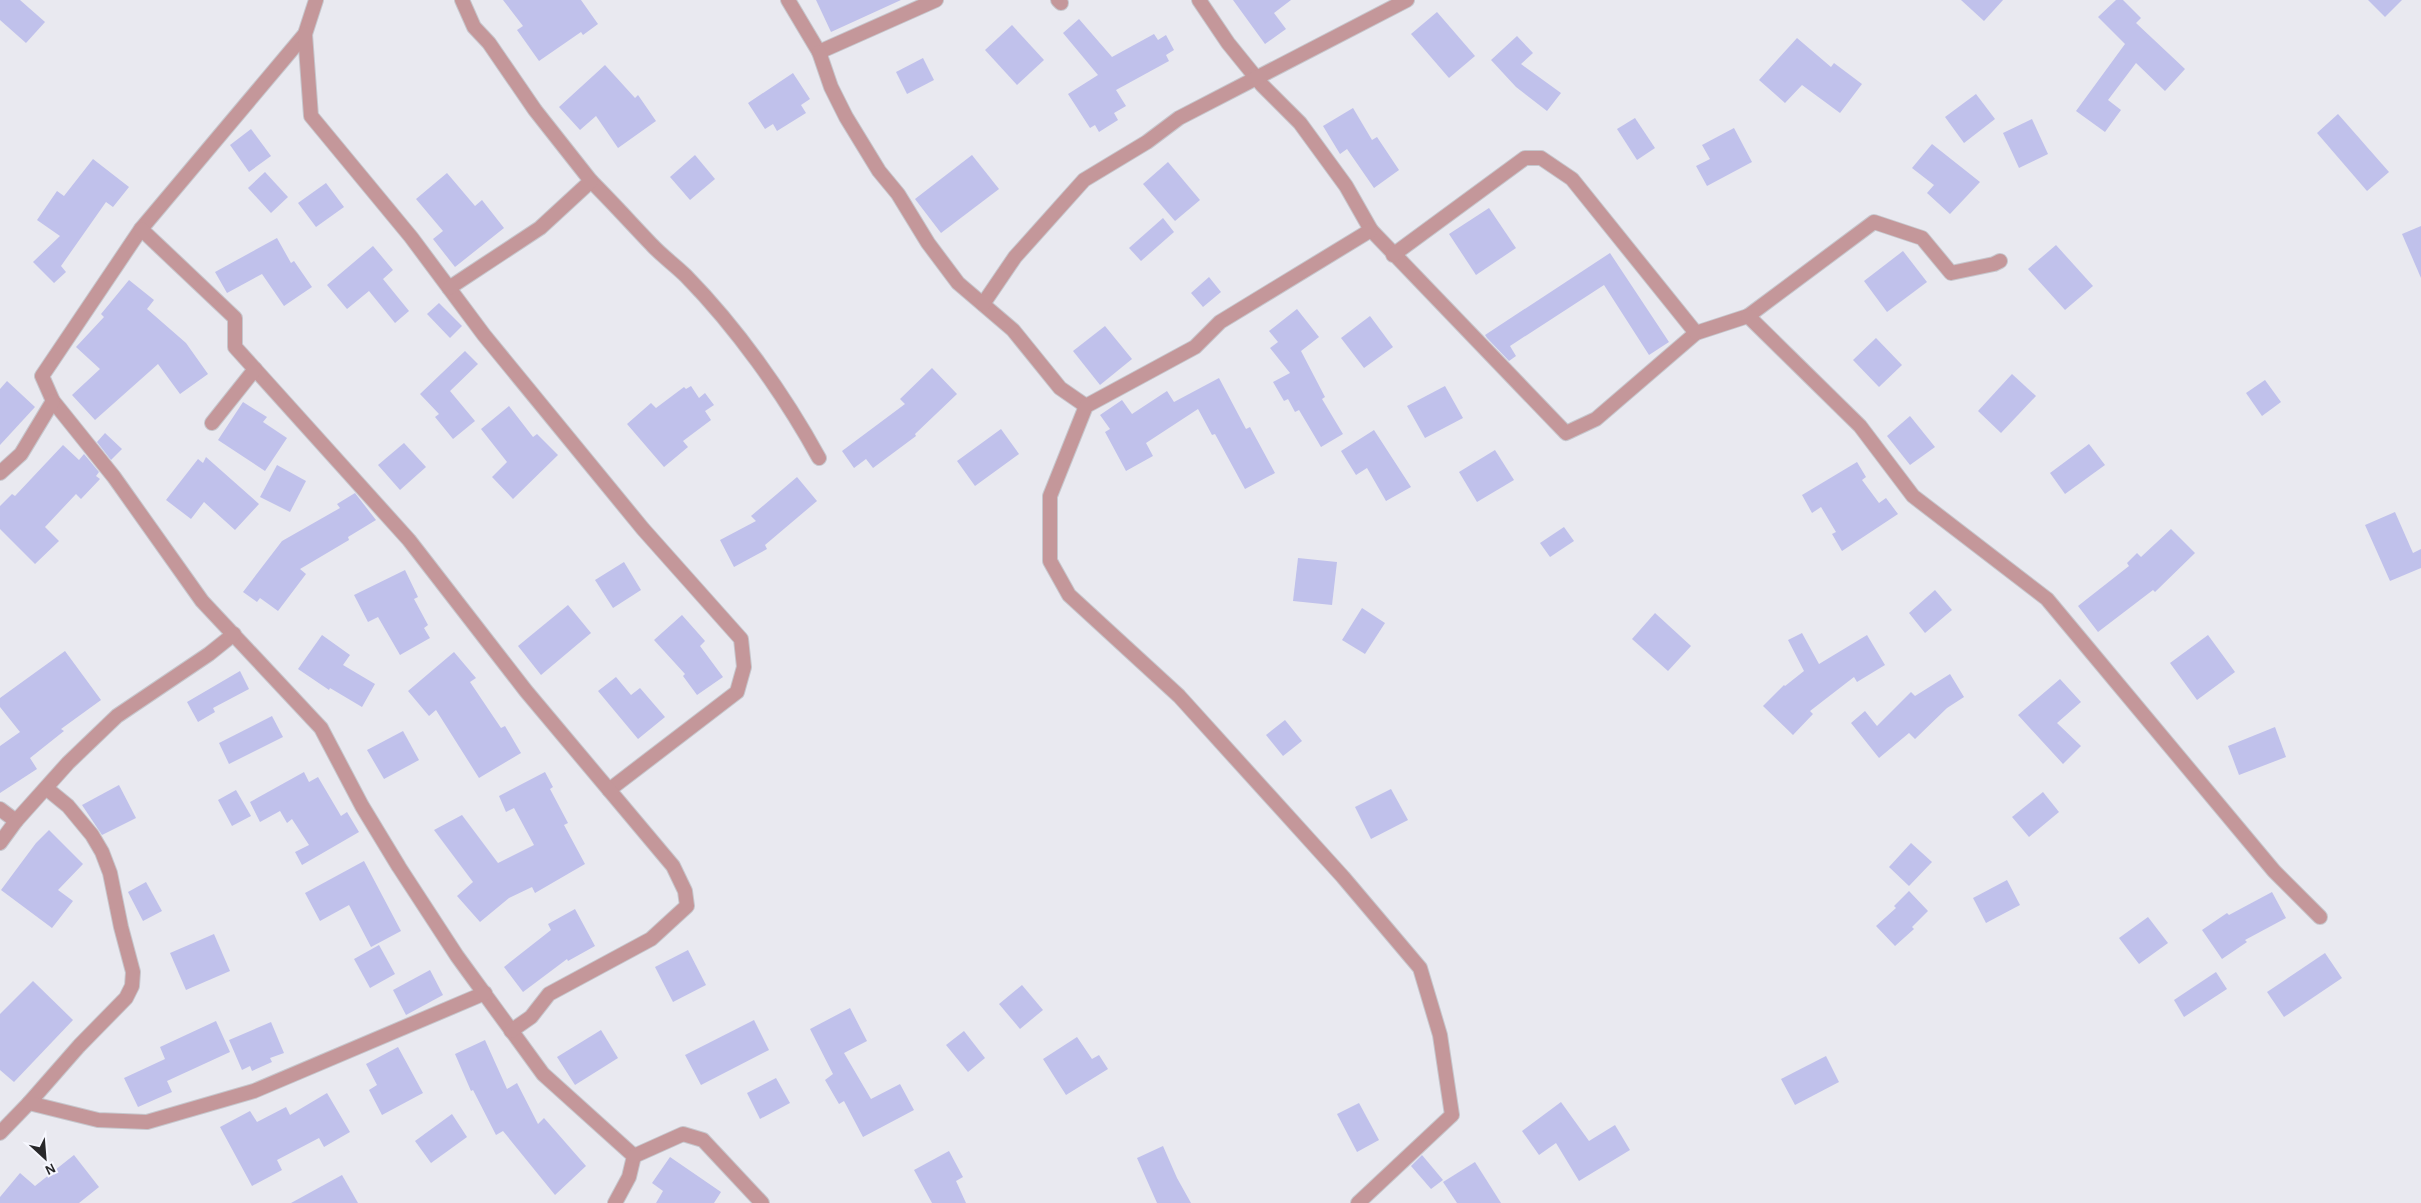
<svg xmlns="http://www.w3.org/2000/svg" width="2421" height="1203" font-family="'Alegreya Sans',sans-serif">
  <rect width="100%" height="100%" fill="#e9e9f0"/>
  <g fill="#c0c1eb">
    <polygon points="0,0 20,0 45,22 26,43 0,20"/>
    <polygon points="503,0 581,0 598,24 583,35 581,32 539,61 517,30 523,26"/>
    <polygon points="816,0 901,0 831,32"/>
    <polygon points="1233,0 1291,0 1274,13 1286,29 1265,44"/>
    <polygon points="1961,0 2003,0 1984,21"/>
    <polygon points="2116,0 2123,0 2141,18 2136,23 2185,69 2165,91 2136,63 2108,100 2121,110 2105,132 2076,111 2125,44 2098,17"/>
    <polygon points="2368,0 2402,0 2385,17"/>
    <polygon points="1437,12 1475,56 1449,78 1411,34"/>
    <polygon points="1079,19 1112,57 1154,34 1158,40 1166,35 1174,50 1166,55 1169,61 1116,90 1126,106 1114,113 1118,120 1099,132 1095,125 1090,128 1068,94 1098,75 1063,33"/>
    <polygon points="1012,25 1044,60 1017,85 985,50"/>
    <polygon points="1517,36 1533,53 1521,64 1561,93 1547,111 1516,87 1491,60"/>
    <polygon points="1797,38 1831,67 1834,63 1862,84 1840,113 1802,85 1785,103 1759,80"/>
    <polygon points="923,58 934,80 907,94 896,72"/>
    <polygon points="605,65 635,98 638,95 656,121 618,148 596,116 580,130 559,107"/>
    <polygon points="793,73 810,99 801,105 806,113 777,131 773,124 765,129 748,103"/>
    <polygon points="1976,94 1995,119 1964,143 1945,117"/>
    <polygon points="1353,108 1372,140 1377,137 1399,170 1374,188 1347,149 1340,154 1323,126"/>
    <polygon points="2338,114 2389,172 2367,191 2317,133"/>
    <polygon points="1635,118 1655,148 1637,160 1617,129"/>
    <polygon points="2032,119 2048,154 2019,168 2003,133"/>
    <polygon points="1734,128 1752,162 1707,186 1696,166 1710,159 1702,145"/>
    <polygon points="251,129 271,156 249,172 230,145"/>
    <polygon points="1932,144 1980,182 1950,214 1927,193 1934,185 1912,168"/>
    <polygon points="695,155 715,179 690,200 670,177"/>
    <polygon points="972,155 999,189 941,233 915,199"/>
    <polygon points="93,159 129,187 113,207 106,202 61,266 66,272 54,283 33,262 60,236 37,220 57,191 64,196"/>
    <polygon points="1168,162 1200,200 1175,221 1143,184"/>
    <polygon points="265,172 288,197 271,213 248,188"/>
    <polygon points="447,173 475,206 482,200 504,228 455,267 433,239 443,231 416,199"/>
    <polygon points="326,183 344,207 316,227 298,203"/>
    <polygon points="1489,208 1516,248 1476,275 1449,234"/>
    <polygon points="1163,218 1174,232 1141,261 1129,248"/>
    <polygon points="2421,226 2421,278 2402,234"/>
    <polygon points="277,238 291,263 294,261 312,287 284,306 262,274 227,293 215,272"/>
    <polygon points="2056,245 2093,286 2065,310 2028,269"/>
    <polygon points="373,246 393,270 383,279 409,311 395,323 369,291 347,309 327,285"/>
    <polygon points="1903,251 1927,282 1887,312 1864,281"/>
    <polygon points="1610,253 1669,342 1649,355 1604,285 1510,346 1516,356 1509,361 1487,338 1485,335"/>
    <polygon points="1209,277 1221,292 1203,307 1191,293"/>
    <polygon points="129,280 154,300 147,309 186,343 208,374 180,394 158,364 95,420 72,395 100,369 76,347 104,317 101,314"/>
    <polygon points="439,303 462,326 450,338 427,314"/>
    <polygon points="1297,309 1319,337 1301,351 1325,397 1322,399 1343,434 1321,447 1299,410 1295,412 1288,399 1284,401 1273,382 1290,373 1270,348 1278,342 1269,331"/>
    <polygon points="1370,316 1393,347 1364,368 1341,338"/>
    <polygon points="1105,326 1132,359 1100,385 1073,351"/>
    <polygon points="1876,338 1902,365 1879,387 1853,360"/>
    <polygon points="465,351 478,364 450,391 475,421 453,439 435,417 439,414 420,394"/>
    <polygon points="932,368 957,394 915,434 916,436 873,468 866,459 854,468 842,451 905,404 900,399"/>
    <polygon points="2012,374 2036,396 2001,433 1978,411"/>
    <polygon points="1219,378 1246,429 1250,427 1275,473 1245,489 1215,434 1212,435 1198,409 1146,443 1153,456 1126,471 1105,432 1110,429 1100,415 1122,400 1132,414 1167,391 1174,402"/>
    <polygon points="2265,380 2281,402 2262,416 2246,393"/>
    <polygon points="7,381 35,407 0,445 0,389"/>
    <polygon points="691,386 699,398 705,393 714,405 705,411 711,420 683,441 688,447 664,467 627,424 651,403 656,408 684,387 686,389"/>
    <polygon points="1445,386 1463,418 1425,438 1407,406"/>
    <polygon points="243,402 267,417 263,422 287,438 265,471 218,440"/>
    <polygon points="509,406 533,437 537,434 558,455 513,499 492,477 507,462 481,429"/>
    <polygon points="1910,416 1935,447 1910,465 1887,436"/>
    <polygon points="1001,429 1019,454 975,486 957,461"/>
    <polygon points="1374,430 1411,487 1386,501 1367,468 1356,475 1341,451"/>
    <polygon points="105,433 122,449 111,460 97,442"/>
    <polygon points="404,443 426,467 400,490 378,465"/>
    <polygon points="2089,444 2105,465 2065,494 2050,473"/>
    <polygon points="63,445 79,460 84,454 99,472 96,476 100,479 81,499 76,494 45,527 59,541 35,564 0,529 0,506 12,494 15,496"/>
    <polygon points="1495,450 1514,480 1477,502 1459,472"/>
    <polygon points="206,457 259,504 235,530 204,502 191,519 166,500 198,459 203,463"/>
    <polygon points="1857,462 1866,477 1862,480 1879,503 1886,498 1898,514 1842,551 1832,534 1836,532 1821,507 1812,513 1802,495"/>
    <polygon points="277,465 306,481 290,512 260,497"/>
    <polygon points="797,477 817,501 765,545 767,549 734,567 720,540 756,521 751,516"/>
    <polygon points="355,493 376,520 348,537 349,540 300,569 306,574 278,611 260,598 257,602 243,592 282,541 340,508 337,504"/>
    <polygon points="2395,512 2413,553 2421,549 2421,568 2390,581 2365,525"/>
    <polygon points="1564,527 1574,541 1550,557 1540,543"/>
    <polygon points="2171,529 2195,553 2155,592 2153,590 2098,632 2078,606 2129,566 2127,563 2137,553 2141,557"/>
    <polygon points="1298,558 1337,562 1332,605 1293,601"/>
    <polygon points="624,562 641,590 613,608 595,580"/>
    <polygon points="405,570 418,597 414,599 428,625 424,628 430,638 400,655 378,617 368,622 354,595"/>
    <polygon points="1935,590 1952,610 1925,633 1909,613"/>
    <polygon points="568,605 591,633 541,675 518,646"/>
    <polygon points="1362,608 1385,623 1365,654 1342,640"/>
    <polygon points="1655,613 1691,646 1668,671 1632,639"/>
    <polygon points="682,615 705,641 700,646 723,677 697,695 683,676 685,674 654,640"/>
    <polygon points="1802,633 1819,664 1867,635 1885,665 1857,682 1854,677 1810,711 1813,714 1793,735 1763,706 1784,685 1785,686 1804,671 1788,640"/>
    <polygon points="322,635 350,655 343,665 375,684 362,707 330,688 329,690 298,669"/>
    <polygon points="2208,635 2235,672 2197,700 2170,663"/>
    <polygon points="65,651 101,700 61,729 64,731 30,758 37,769 0,793 0,746 20,732 0,707 0,698"/>
    <polygon points="454,652 476,678 470,682 501,728 505,726 521,753 479,778 436,710 429,716 408,691"/>
    <polygon points="240,671 249,689 213,708 215,712 198,722 187,702"/>
    <polygon points="1950,674 1964,697 1947,708 1915,739 1909,733 1879,758 1851,723 1865,711 1877,726 1911,692 1915,696"/>
    <polygon points="616,677 631,695 640,688 665,717 638,739 598,691"/>
    <polygon points="2060,679 2081,702 2057,723 2081,746 2063,764 2018,715"/>
    <polygon points="272,716 283,737 229,764 219,743"/>
    <polygon points="1285,720 1302,741 1283,756 1266,735"/>
    <polygon points="2275,727 2286,757 2239,775 2228,746"/>
    <polygon points="403,731 419,760 384,779 367,750"/>
    <polygon points="304,772 309,782 318,777 341,816 347,812 359,832 302,865 295,852 309,845 292,819 287,823 280,811 260,822 250,802"/>
    <polygon points="545,772 553,787 550,789 568,823 564,825 585,864 535,893 532,887 509,898 480,922 457,896 473,882 434,830 462,815 498,863 534,845 514,808 506,812 499,796"/>
    <polygon points="119,785 136,818 102,835 82,805"/>
    <polygon points="1391,789 1408,820 1371,839 1355,807"/>
    <polygon points="236,790 251,816 232,826 218,800"/>
    <polygon points="2043,792 2059,812 2029,837 2012,817"/>
    <polygon points="49,830 83,864 58,890 73,901 52,928 1,890 36,843"/>
    <polygon points="1911,843 1932,862 1909,886 1889,867"/>
    <polygon points="364,861 401,931 371,947 349,905 320,921 305,893"/>
    <polygon points="2007,880 2020,905 1986,923 1973,898"/>
    <polygon points="146,882 162,911 143,921 128,892"/>
    <polygon points="1909,891 1928,911 1912,927 1914,929 1895,946 1876,926 1896,908 1894,906"/>
    <polygon points="2272,892 2286,918 2245,940 2247,942 2222,959 2202,930 2227,913 2229,915"/>
    <polygon points="575,909 595,946 568,961 567,959 523,992 504,967 551,930 548,924"/>
    <polygon points="2148,917 2168,943 2139,964 2119,938"/>
    <polygon points="214,934 230,971 186,990 170,953"/>
    <polygon points="379,945 395,974 370,988 354,959"/>
    <polygon points="688,950 706,985 673,1002 655,967"/>
    <polygon points="2325,953 2342,978 2284,1017 2267,992"/>
    <polygon points="430,970 443,995 406,1015 393,990"/>
    <polygon points="2216,972 2227,989 2184,1017 2174,1000"/>
    <polygon points="33,981 73,1020 14,1082 0,1070 0,1014"/>
    <polygon points="1022,985 1043,1010 1020,1029 999,1004"/>
    <polygon points="850,1008 867,1041 844,1053 871,1099 900,1084 914,1110 863,1137 844,1101 839,1104 825,1080 833,1074 810,1029"/>
    <polygon points="754,1020 769,1050 701,1085 685,1055"/>
    <polygon points="216,1021 230,1052 167,1081 172,1092 138,1107 124,1078 165,1059 160,1047"/>
    <polygon points="271,1022 284,1053 270,1058 272,1062 252,1071 250,1066 242,1070 229,1040"/>
    <polygon points="601,1030 618,1058 575,1085 557,1057"/>
    <polygon points="964,1031 985,1058 968,1072 946,1045"/>
    <polygon points="1077,1037 1092,1059 1099,1055 1108,1069 1066,1095 1043,1059"/>
    <polygon points="485,1040 507,1089 517,1083 538,1124 544,1118 586,1166 555,1195 503,1131 496,1135 473,1090 471,1091 455,1054"/>
    <polygon points="398,1047 423,1093 382,1115 369,1090 377,1085 366,1064"/>
    <polygon points="1826,1056 1839,1082 1795,1105 1781,1079"/>
    <polygon points="776,1078 790,1103 760,1119 747,1093"/>
    <polygon points="327,1093 350,1132 324,1147 319,1138 277,1160 282,1170 252,1186 220,1127 250,1111 257,1122 286,1107 290,1115"/>
    <polygon points="1561,1102 1589,1141 1615,1125 1630,1150 1579,1181 1556,1143 1539,1155 1522,1131"/>
    <polygon points="1359,1103 1379,1140 1357,1152 1337,1114"/>
    <polygon points="452,1114 467,1137 431,1163 415,1141"/>
    <polygon points="1163,1146 1177,1178 1191,1203 1157,1203 1137,1158"/>
    <polygon points="949,1151 963,1177 956,1181 966,1203 932,1203 914,1170"/>
    <polygon points="74,1155 99,1187 79,1203 0,1203 0,1197 20,1173 35,1186"/>
    <polygon points="1422,1155 1443,1180 1431,1189 1411,1166"/>
    <polygon points="670,1157 721,1192 714,1203 656,1203 663,1191 652,1183"/>
    <polygon points="1475,1162 1501,1203 1457,1203 1443,1182"/>
    <polygon points="342,1175 358,1203 291,1203"/>
  </g>
  <g fill="none" stroke-linecap="round" stroke-linejoin="round">
    <defs>
      <g id="minor">
        <polyline points="316,0 305,34 141,229 42,376 53,401 114,477 202,601 321,728 362,806 399,867 457,956 543,1074 634,1156 629,1177 615,1203"/>
        <polyline points="788,0 819,52 936,0"/>
        <polyline points="1058,0 1061,3"/>
        <polyline points="1199,0 1228,43 1262,85 1300,123 1346,186 1371,230 1566,433 1596,419 1696,333 1748,316 1874,222 1922,238 1951,273 1994,264 2000,261"/>
        <polyline points="305,34 311,116 411,237 484,335 643,529 741,639 744,667 737,692 609,790"/>
        <polyline points="819,52 831,87 846,117 879,171 898,194 928,243 958,283 1013,330 1060,388 1086,406"/>
        <path d="M591 181C612 202 631 223 652 245 662 256 675 265 686 276 736 327 784 394 819 458"/>
        <polyline points="141,229 235,318 235,347 409,540 526,691 673,866 685,891 687,906 651,939 549,994 531,1017 511,1031"/>
        <polyline points="1393,255 1525,158 1541,158 1572,179 1696,333"/>
        <polyline points="449,288 540,228 591,181 535,110 489,43 474,27 462,0"/>
        <polyline points="983,304 1015,257 1084,180 1147,142 1179,118 1407,0"/>
        <polyline points="1748,316 1860,426 1913,496 2047,599 2274,871 2320,917"/>
        <polyline points="212,423 255,369"/>
        <polyline points="0,473 21,454 53,401"/>
        <polyline points="0,809 16,821 68,763 117,716 209,654 234,634"/>
        <polyline points="0,843 16,821"/>
        <polyline points="29,1103 79,1046 126,998 132,986 133,972 121,927 110,873 102,852 92,835 68,806 46,788"/>
        <polyline points="0,1133 29,1103 98,1120 147,1122 254,1091 485,993"/>
        <polyline points="634,1156 683,1134 703,1140 762,1203"/>
        <polyline points="1358,1203 1452,1115 1440,1035 1420,968 1343,877 1179,696 1069,595 1050,561 1050,496 1086,406 1195,347 1220,322 1371,230"/>
      </g>
    </defs>
    <use href="#minor" stroke="#c6c6cc" stroke-width="16"/>
    <use href="#minor" stroke="#c4979a" stroke-width="14"/>
  </g>
  <g transform="translate(45 1158) rotate(154)" stroke="#f6f7fe" stroke-width="4" paint-order="stroke">
  <path d="M0-4L9 19L0 12L-9 19Z" fill="#28282a"/>
  <text y="-8" font-size="14" font-weight="bold" text-anchor="middle" fill="#28282a">N</text>
  </g>
</svg>
